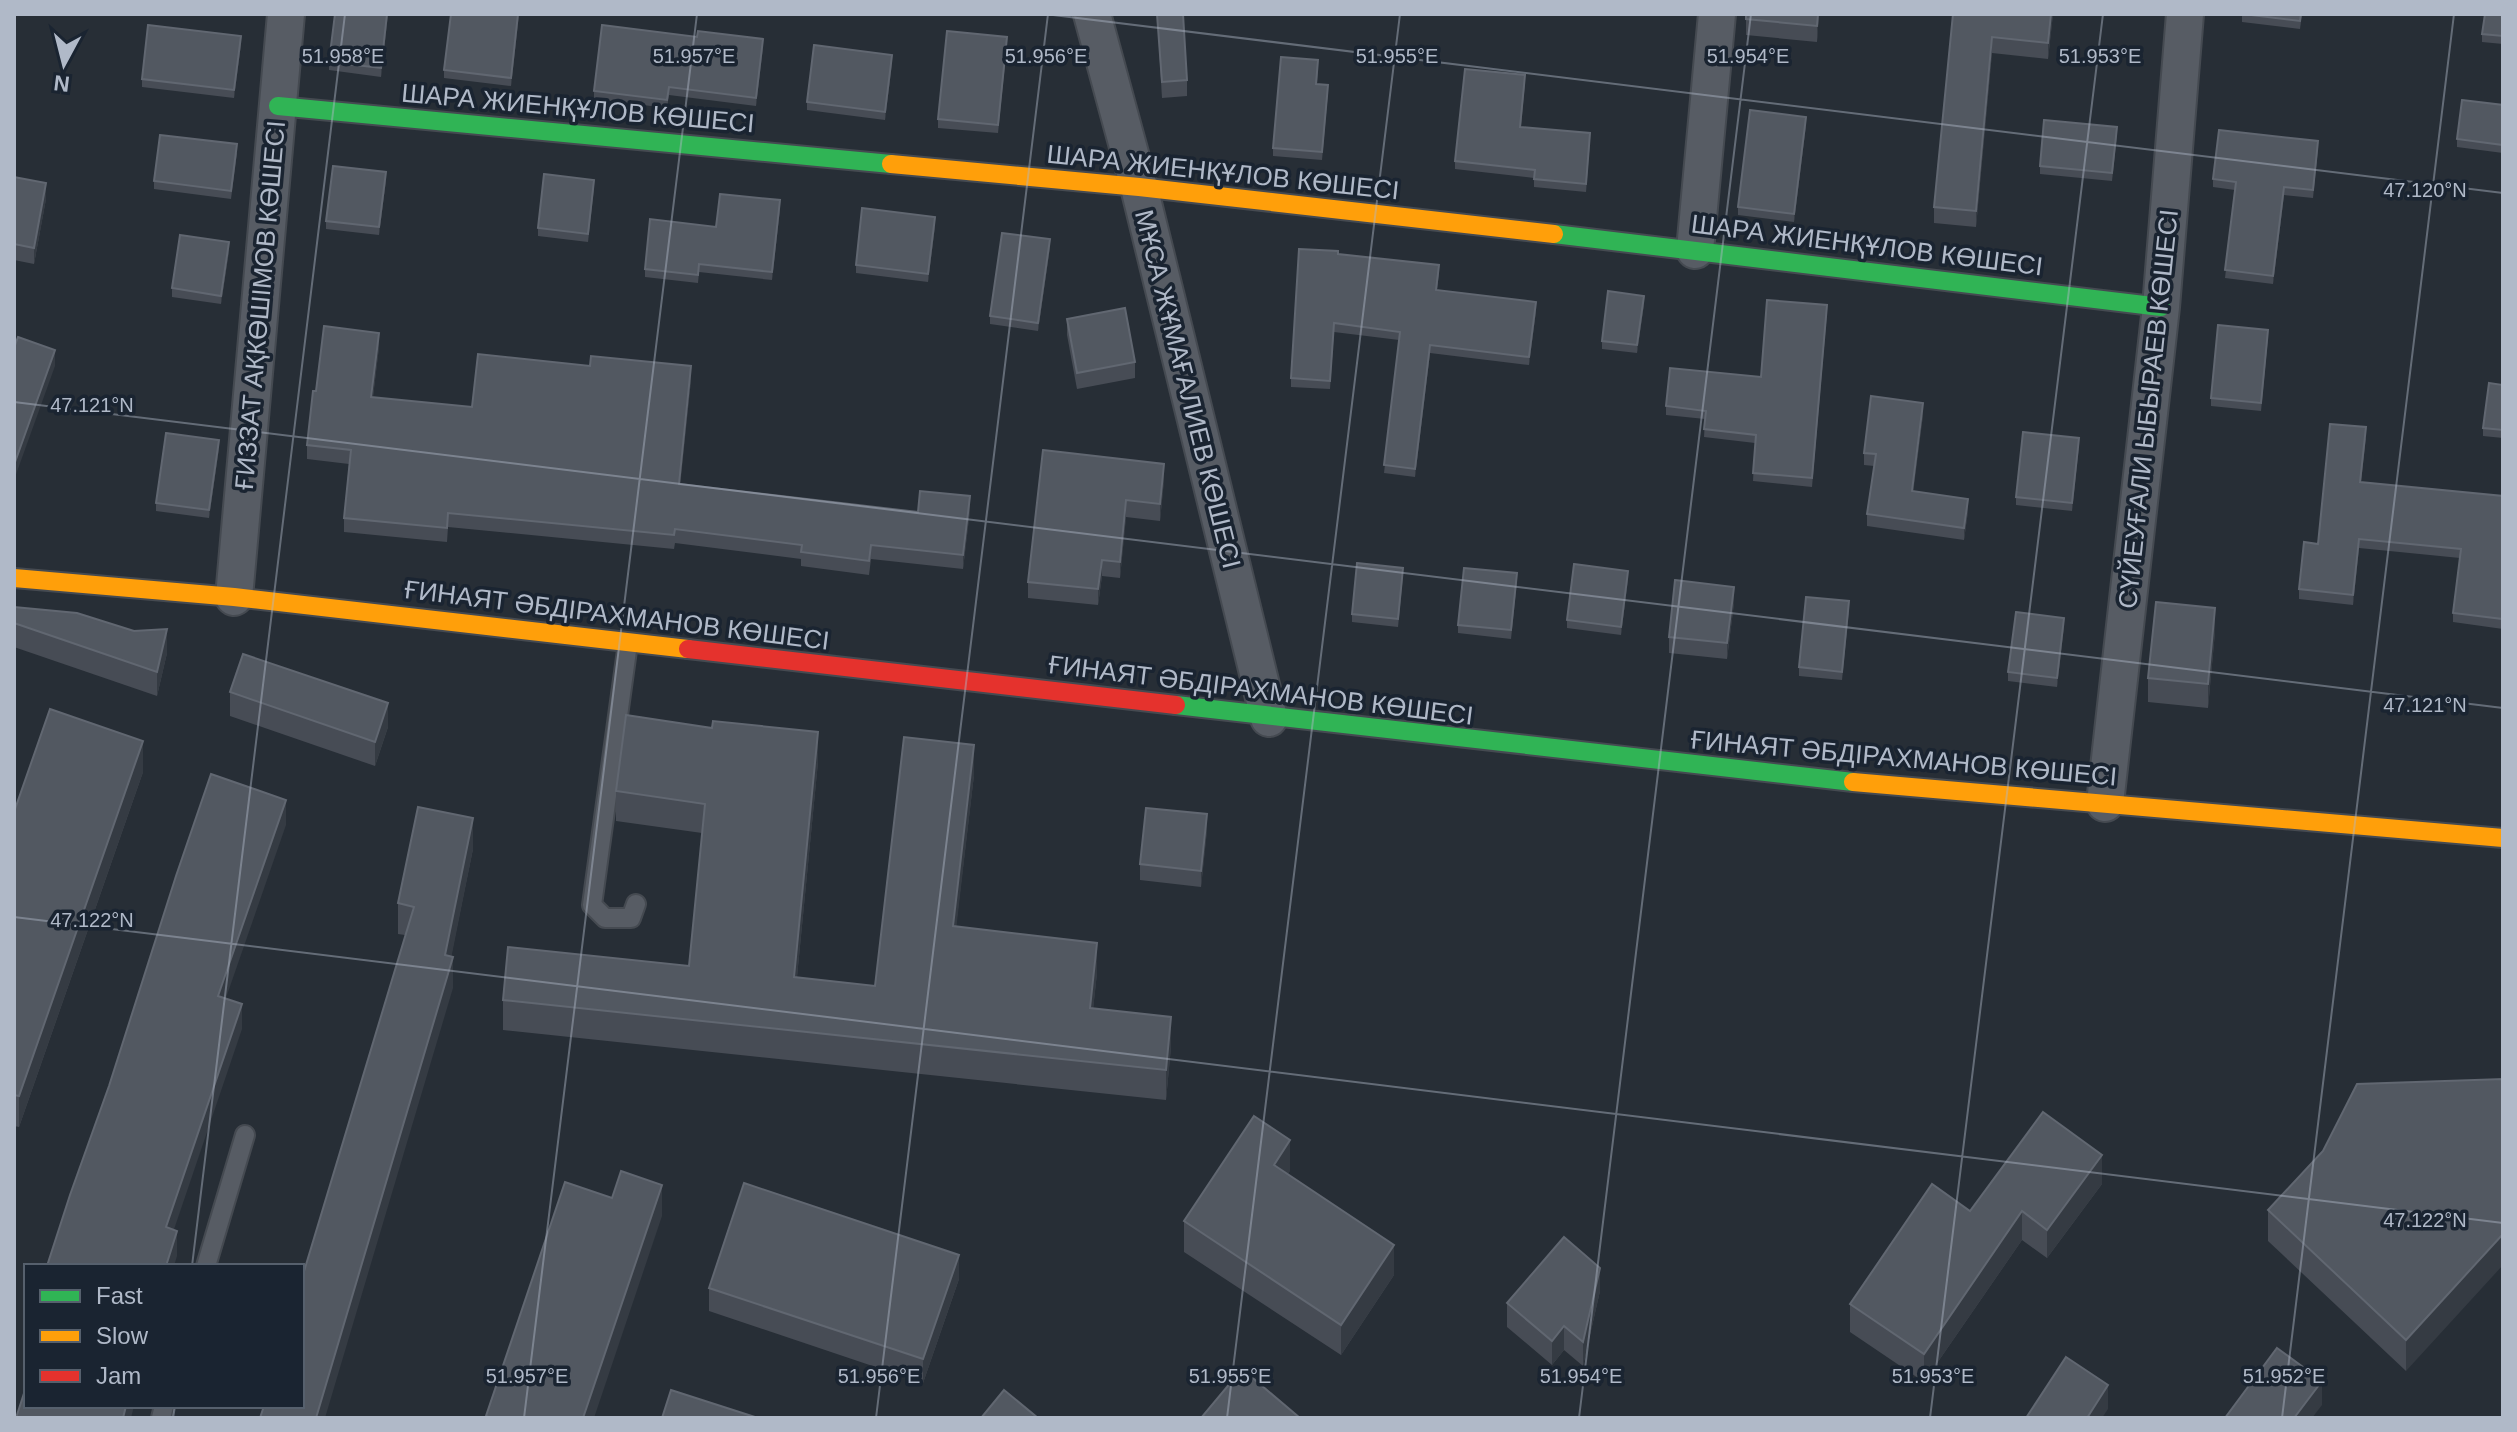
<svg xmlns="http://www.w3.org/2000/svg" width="2517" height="1432" font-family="Arial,sans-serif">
  <rect width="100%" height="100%" fill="#272e36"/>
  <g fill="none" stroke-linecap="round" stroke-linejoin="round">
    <defs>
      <g id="lane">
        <polyline points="628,643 592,905 605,918 631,918 636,904"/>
        <polyline points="206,1266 245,1135"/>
        <polyline points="161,1418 164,1406"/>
      </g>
      <g id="street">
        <polyline points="1092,14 1139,187 1269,718"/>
        <polyline points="1695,250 1717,14"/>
        <polyline points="234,597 286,14"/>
        <polyline points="2105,803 2161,307 2185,14"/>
      </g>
      <g id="fast">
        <polyline points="278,106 891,164"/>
        <polyline points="1554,234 2161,307"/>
        <polyline points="1176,705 1853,782"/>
      </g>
      <g id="slow">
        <polyline points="891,164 1139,187 1554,234"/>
        <polyline points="14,578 234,597 688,649"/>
        <polyline points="1853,782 2503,838"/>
      </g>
      <polyline id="jam" points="688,649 1176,705"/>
    </defs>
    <use href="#lane" stroke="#454a51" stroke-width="22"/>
    <use href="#street" stroke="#454a51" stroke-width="40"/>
    <use href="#fast" stroke="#454a51" stroke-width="22"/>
    <use href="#slow" stroke="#454a51" stroke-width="22"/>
    <use href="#jam" stroke="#454a51" stroke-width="22"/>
    <use href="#lane" stroke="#575c64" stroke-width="18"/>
    <use href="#street" stroke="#575c64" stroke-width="36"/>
    <use href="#fast" stroke="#30b455" stroke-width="18"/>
    <use href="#slow" stroke="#ff9f0a" stroke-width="18"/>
    <use href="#jam" stroke="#e5322d" stroke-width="18"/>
  </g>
  <g fill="#474c55">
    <polygon points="388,14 381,77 329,70 329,62"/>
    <polygon points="519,14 511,86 444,78 444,70"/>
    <polygon points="1157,14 1187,80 1187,96 1162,98"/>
    <polygon points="1746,14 1819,14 1817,42 1746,35"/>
    <polygon points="1953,14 2053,14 2048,59 1992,53 1976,227 1934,223 1934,207"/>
    <polygon points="2242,14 2302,14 2300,29 2242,22"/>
    <polygon points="2503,14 2503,44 2482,42 2482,34"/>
    <polygon points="241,44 234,98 142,87 142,79"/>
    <polygon points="1007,45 998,133 938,128 938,119"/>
    <polygon points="763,47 756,106 669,95 667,108 594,99 594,91"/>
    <polygon points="892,63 885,120 807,110 807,102"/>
    <polygon points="1318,68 1317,84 1328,93 1322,160 1273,156 1273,148"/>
    <polygon points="1525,83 1521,127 1590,141 1586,192 1534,187 1534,178 1455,169 1455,161"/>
    <polygon points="2503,105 2503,153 2457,147 2457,139"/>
    <polygon points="1806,125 1794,222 1738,215 1738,207"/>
    <polygon points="2117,135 2112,181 2040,174 2040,166"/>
    <polygon points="2318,149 2313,198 2284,195 2273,284 2225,278 2235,190 2213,187 2213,179"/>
    <polygon points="237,153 231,199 154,189 154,181"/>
    <polygon points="14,177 46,199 34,264 14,260"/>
    <polygon points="386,180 379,235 326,229 326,221"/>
    <polygon points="594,188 588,242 538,236 538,228"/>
    <polygon points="780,209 772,280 699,272 698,283 645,277 645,269 716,227"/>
    <polygon points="935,226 928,282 856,273 856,265"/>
    <polygon points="1050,247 1038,331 990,324 990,316"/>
    <polygon points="229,251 221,304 172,297 172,288"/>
    <polygon points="1338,254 1439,273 1437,290 1536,311 1529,365 1430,353 1415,477 1384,473 1399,340 1334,332 1330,389 1291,387 1291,378"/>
    <polygon points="1644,304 1637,353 1602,349 1602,341"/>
    <polygon points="1827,313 1812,487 1753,481 1755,443 1704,437 1705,419 1666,415 1666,406 1761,377"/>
    <polygon points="1067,319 1135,362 1135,378 1077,389 1067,335"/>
    <polygon points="2268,338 2261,411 2211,406 2211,398"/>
    <polygon points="379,347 373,397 472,407 691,380 680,484 918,512 970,510 963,569 871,559 869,575 801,566 801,559 675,543 674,549 448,527 447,542 344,532 344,518 349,464 307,459 307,445 316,391"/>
    <polygon points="2503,385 2503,438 2483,436 2483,428"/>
    <polygon points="1923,415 1913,491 1968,511 1964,540 1867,526 1867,514 1874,466 1864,465 1864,453"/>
    <polygon points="2366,437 2361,483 2503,496 2503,629 2453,622 2453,613 2460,558 2359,548 2353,605 2299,599 2299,589"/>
    <polygon points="2079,446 2072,511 2016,505 2016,497"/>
    <polygon points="219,448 209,518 156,511 156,503"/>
    <polygon points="1043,450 1164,480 1160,521 1126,517 1120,578 1102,576 1098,605 1028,598 1028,582"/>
    <polygon points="1403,576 1398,627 1352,622 1352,614"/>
    <polygon points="1628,579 1621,635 1567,628 1567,620"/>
    <polygon points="1517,581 1511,639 1458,633 1458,625"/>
    <polygon points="1734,603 1727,659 1669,653 1669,637"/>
    <polygon points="14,607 134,631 167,653 157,696 14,647"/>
    <polygon points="1849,610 1842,680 1799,676 1799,667"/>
    <polygon points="2064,626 2057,687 2008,681 2008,672"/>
    <polygon points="2215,632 2208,708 2148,702 2148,678"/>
    <polygon points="230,692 388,727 375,766 230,716"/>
    <polygon points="818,762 797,977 875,986 974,775 956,926 1097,973 1093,1009 1171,1047 1166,1100 503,1030 503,1000 689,966 702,833 616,821 616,791"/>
    <polygon points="143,772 19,1127 14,1126 14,812"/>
    <polygon points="1207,830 1201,887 1140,880 1140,864"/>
    <polygon points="473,849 451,956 453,988 405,935 398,934 398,903"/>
    <polygon points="2503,1079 2406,1371 2268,1241 2268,1210 2323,1151"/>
    <polygon points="1290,1171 1287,1175 1394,1275 1341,1355 1184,1252 1184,1221"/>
    <polygon points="2102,1184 2047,1258 2022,1240 1924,1382 1850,1332 1850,1304 1970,1211"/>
    <polygon points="959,1279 923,1383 709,1311 709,1288"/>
    <polygon points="1600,1291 1583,1366 1564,1350 1552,1365 1507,1327 1507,1303"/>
  </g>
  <g fill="#353b43">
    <polygon points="387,14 388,14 381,77 381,68"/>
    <polygon points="518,14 519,14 511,86 511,78"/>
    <polygon points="1818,14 1819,14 1817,42 1817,26"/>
    <polygon points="2051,14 2053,14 2048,59 2048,43"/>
    <polygon points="241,36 241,44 234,98 234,90"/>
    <polygon points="1992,37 1992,53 1976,227 1976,211"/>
    <polygon points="763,39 763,47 756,106 756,98"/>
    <polygon points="892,55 892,63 885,120 885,112"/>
    <polygon points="1806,117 1806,125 1794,222 1794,214"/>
    <polygon points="386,172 386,180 379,235 379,227"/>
    <polygon points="46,183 46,199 34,264 34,248"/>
    <polygon points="2284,187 2284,195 2273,284 2273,276"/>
    <polygon points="780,200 780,209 772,280 772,272"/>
    <polygon points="935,217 935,226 928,282 928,274"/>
    <polygon points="1050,239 1050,247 1038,331 1038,323"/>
    <polygon points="229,242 229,251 221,304 221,296"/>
    <polygon points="1644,296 1644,304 1637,353 1637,345"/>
    <polygon points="1536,302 1536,311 1529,365 1529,357"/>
    <polygon points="379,333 379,347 371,411 371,397"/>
    <polygon points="1430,345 1430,353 1415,477 1415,469"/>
    <polygon points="55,350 55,366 14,480 14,465"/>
    <polygon points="691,366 691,380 679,498 679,484"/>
    <polygon points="1923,403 1923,415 1912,503 1912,491"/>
    <polygon points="2079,438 2079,446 2072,511 2072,503"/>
    <polygon points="219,440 219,448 209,518 209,510"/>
    <polygon points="1164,464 1164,480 1160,521 1160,504"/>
    <polygon points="970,496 970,510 963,569 963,555"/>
    <polygon points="1968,499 1968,511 1964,540 1964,528"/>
    <polygon points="1126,500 1126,517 1120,578 1120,562"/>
    <polygon points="2359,539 2359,548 2353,605 2353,595"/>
    <polygon points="1102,560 1102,576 1098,605 1098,589"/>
    <polygon points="1628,571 1628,579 1621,635 1621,627"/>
    <polygon points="1734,587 1734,603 1727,659 1727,643"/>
    <polygon points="2215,608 2215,632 2208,708 2208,684"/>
    <polygon points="2064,618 2064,626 2057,687 2057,678"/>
    <polygon points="167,629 167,653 157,696 157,672"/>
    <polygon points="388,703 388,727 375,766 375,742"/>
    <polygon points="818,732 818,762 794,1007 794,977"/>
    <polygon points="143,741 143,772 19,1127 19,1096"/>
    <polygon points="974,745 974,775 953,956 953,926"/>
    <polygon points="286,800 286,825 218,1021 218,996"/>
    <polygon points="1207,814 1207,830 1201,887 1201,871"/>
    <polygon points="473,818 473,849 447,979 453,957 453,988 325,1418 316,1418 445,955"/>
    <polygon points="1097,943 1097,973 1090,1038 1090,1008"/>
    <polygon points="242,1004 242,1029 166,1253 166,1227"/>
    <polygon points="1171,1017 1171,1047 1166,1100 1166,1070"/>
    <polygon points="1290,1140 1290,1171 1274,1196 1274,1165"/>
    <polygon points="2102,1155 2102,1184 2047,1258 2047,1230"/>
    <polygon points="662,1185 662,1216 594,1418 583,1418"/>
    <polygon points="2022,1211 2022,1240 1924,1382 1924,1354"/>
    <polygon points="177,1231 177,1256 174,1266 166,1266"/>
    <polygon points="2503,1234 2503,1265 2406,1371 2406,1340"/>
    <polygon points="1394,1245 1394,1275 1341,1355 1341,1325"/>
    <polygon points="959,1255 959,1279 923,1383 923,1359"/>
    <polygon points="1600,1268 1600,1291 1583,1366 1583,1342"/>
    <polygon points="1564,1326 1564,1350 1552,1365 1552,1341"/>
    <polygon points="2322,1381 2322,1405 2312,1418 2294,1418"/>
    <polygon points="2108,1385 2108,1409 2102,1418 2087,1418"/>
    <polygon points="126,1406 134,1406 131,1418 123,1418"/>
  </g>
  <g fill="#525861" stroke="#616771" stroke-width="2">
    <polygon points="335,14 387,14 381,68 329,62"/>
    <polygon points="451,14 518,14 511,78 444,70"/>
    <polygon points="1157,14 1183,14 1187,80 1162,82"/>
    <polygon points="1746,14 1818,14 1817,26 1746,19"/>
    <polygon points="1953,14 2051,14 2048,43 1992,37 1976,211 1934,207"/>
    <polygon points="2243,14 2301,14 2300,21"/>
    <polygon points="2485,14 2503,14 2503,36 2482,34"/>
    <polygon points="148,25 241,36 234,90 142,79"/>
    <polygon points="602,25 697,37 698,31 763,39 756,98 669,87 667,100 594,91"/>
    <polygon points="947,31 1007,37 998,125 938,119"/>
    <polygon points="814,45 892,55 885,112 807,102"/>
    <polygon points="1281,57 1318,60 1316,84 1328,85 1322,152 1273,148"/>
    <polygon points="1465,69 1525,75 1520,127 1590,133 1586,184 1534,179 1535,170 1455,161"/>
    <polygon points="2462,100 2503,105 2503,145 2457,139"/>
    <polygon points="1750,110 1806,117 1794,214 1738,207"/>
    <polygon points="2044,120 2117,127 2112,173 2040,166"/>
    <polygon points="2219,130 2318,141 2313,190 2284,187 2273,276 2225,270 2236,182 2213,179"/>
    <polygon points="160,135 237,144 231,191 154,181"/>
    <polygon points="333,166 386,172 379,227 326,221"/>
    <polygon points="544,174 594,180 588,234 538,228"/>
    <polygon points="14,177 46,183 34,248 14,244"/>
    <polygon points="720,194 780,200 772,272 699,264 698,275 645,269 650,219 716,227"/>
    <polygon points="862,208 935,217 928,274 856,265"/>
    <polygon points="1002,233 1050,239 1038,323 990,316"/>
    <polygon points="180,235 229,242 221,296 172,288"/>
    <polygon points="1299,249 1338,251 1338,254 1439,265 1436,290 1536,302 1529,357 1430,345 1415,469 1384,465 1400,332 1334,323 1330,381 1291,378"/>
    <polygon points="1608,291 1644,296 1637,345 1602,341"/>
    <polygon points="1767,300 1827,305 1812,478 1753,473 1756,435 1704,429 1706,411 1666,406 1670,368 1761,377"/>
    <polygon points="1125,308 1135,362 1077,373 1067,319"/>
    <polygon points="2218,325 2268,330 2261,403 2211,398"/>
    <polygon points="324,326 379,333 371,397 472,407 478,354 590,366 591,356 691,366 679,484 918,512 920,491 970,496 963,555 871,545 869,561 801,552 802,545 675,529 674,535 448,513 447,528 344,518 351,450 307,445 313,391 316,391"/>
    <polygon points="18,337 55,350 14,465 14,348"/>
    <polygon points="2489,383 2503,385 2503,430 2483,428"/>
    <polygon points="1871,396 1923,403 1912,491 1968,499 1964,528 1867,514 1876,454 1864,453"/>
    <polygon points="2330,424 2366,427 2360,482 2503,496 2503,619 2453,613 2461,549 2359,539 2353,595 2299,589 2304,542 2318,544"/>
    <polygon points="2023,432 2079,438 2072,503 2016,497"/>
    <polygon points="166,433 219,440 209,510 156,503"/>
    <polygon points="1043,450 1164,464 1160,504 1126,500 1120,562 1102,560 1098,589 1028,582"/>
    <polygon points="1357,563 1403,568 1398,619 1352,614"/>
    <polygon points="1574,564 1628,571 1621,627 1567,620"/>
    <polygon points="1464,568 1517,573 1511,630 1458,625"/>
    <polygon points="1675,580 1734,587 1727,643 1669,637"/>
    <polygon points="1806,597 1849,601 1842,672 1799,667"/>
    <polygon points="2156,602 2215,608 2208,684 2148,678"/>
    <polygon points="14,607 77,613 134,631 167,629 157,672 14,623"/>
    <polygon points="2016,612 2064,618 2057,678 2008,672"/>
    <polygon points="243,654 388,703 375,742 230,692"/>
    <polygon points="50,709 143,741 19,1096 14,1095 14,812"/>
    <polygon points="626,715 712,728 713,721 818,732 794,977 875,986 904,737 974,745 953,926 1097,943 1090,1008 1171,1017 1166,1070 503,1000 508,947 689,966 705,804 616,791"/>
    <polygon points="211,774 286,800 218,996 242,1004 166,1227 177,1231 166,1266 47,1266 70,1195 109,1086 176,876"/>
    <polygon points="418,807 473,818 445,955 453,957 316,1418 260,1418 264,1406 302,1406 302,1278 414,907 398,903"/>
    <polygon points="1146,808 1207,814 1201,871 1140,864"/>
    <polygon points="2503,1079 2503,1234 2406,1340 2268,1210 2323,1151 2357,1084"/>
    <polygon points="2043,1112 2102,1155 2047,1230 2022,1211 1924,1354 1850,1304 1932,1184 1970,1211"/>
    <polygon points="1254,1116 1290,1140 1274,1165 1394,1245 1341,1325 1184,1221"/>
    <polygon points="621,1171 662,1185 583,1418 491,1418 486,1416 565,1182 612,1198"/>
    <polygon points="744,1183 959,1255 923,1359 709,1288"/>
    <polygon points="1564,1237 1600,1268 1583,1342 1564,1326 1552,1341 1507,1303"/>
    <polygon points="2277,1348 2322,1381 2294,1418 2225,1418"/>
    <polygon points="2066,1357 2108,1385 2087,1418 2026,1418"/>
    <polygon points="1242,1369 1300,1418 1201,1418"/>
    <polygon points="26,1387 26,1406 126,1406 123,1418 16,1418"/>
    <polygon points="671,1390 758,1418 662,1418"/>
    <polygon points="1004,1390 1038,1418 981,1418"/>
  </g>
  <path fill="none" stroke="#b0b9c8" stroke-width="2" stroke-opacity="0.45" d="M1045 14 2503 193M14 402 2503 708M14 917 2503 1223M192 1266 345 14M173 1418 175 1406M524 1418 697 14M876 1418 1048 14M1227 1418 1400 14M1579 1418 1751 14M1930 1418 2103 14M2282 1418 2454 14"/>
  <g text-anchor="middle" stroke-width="7" stroke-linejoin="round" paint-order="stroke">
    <g font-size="26" fill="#b0b9c8" stroke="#1a2431">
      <text transform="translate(578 108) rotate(5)" y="9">ШАРА ЖИЕНҚҰЛОВ КӨШЕСІ</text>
      <text transform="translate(1223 172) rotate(6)" y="9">ШАРА ЖИЕНҚҰЛОВ КӨШЕСІ</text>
      <text transform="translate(1867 245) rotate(7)" y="9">ШАРА ЖИЕНҚҰЛОВ КӨШЕСІ</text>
      <text transform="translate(260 305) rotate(-85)" y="9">ҒИЗЗАТ АҚКӨШІМОВ КӨШЕСI</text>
      <text transform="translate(1188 389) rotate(76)" y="9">МҰСА ЖҰМАҒАЛИЕВ КӨШЕСІ</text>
      <text transform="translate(2148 409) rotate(-84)" y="9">СҮЙЕУҒАЛИ ЫБЫРАЕВ КӨШЕСI</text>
      <text transform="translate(617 615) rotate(7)" y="9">ҒИНАЯТ ӘБДІРАХМАНОВ КӨШЕСІ</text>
      <text transform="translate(1261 690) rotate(7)" y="9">ҒИНАЯТ ӘБДІРАХМАНОВ КӨШЕСІ</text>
      <text transform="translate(1904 758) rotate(5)" y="9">ҒИНАЯТ ӘБДІРАХМАНОВ КӨШЕСІ</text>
    </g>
  </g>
  <g font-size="20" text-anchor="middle" fill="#b0b9c8" stroke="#1a2431" stroke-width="7" stroke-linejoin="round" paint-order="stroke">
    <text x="343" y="63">51.958°E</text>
    <text x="694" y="63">51.957°E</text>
    <text x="1046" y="63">51.956°E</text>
    <text x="1397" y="63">51.955°E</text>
    <text x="1748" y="63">51.954°E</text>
    <text x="2100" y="63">51.953°E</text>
    <text x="2425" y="197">47.120°N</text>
    <text x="92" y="412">47.121°N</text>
    <text x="2425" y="712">47.121°N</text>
    <text x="92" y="927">47.122°N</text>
    <text x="2425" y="1227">47.122°N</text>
    <text x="527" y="1383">51.957°E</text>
    <text x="879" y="1383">51.956°E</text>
    <text x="1230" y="1383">51.955°E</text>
    <text x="1581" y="1383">51.954°E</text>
    <text x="1933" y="1383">51.953°E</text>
    <text x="2284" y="1383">51.952°E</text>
  </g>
  <rect width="2517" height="1432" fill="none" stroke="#b0b9c8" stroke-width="32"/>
  <rect x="24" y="1264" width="280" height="144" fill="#1a2431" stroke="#56606d" stroke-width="2"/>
  <rect x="40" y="1290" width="40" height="12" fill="#30b455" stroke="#56606d" stroke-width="2"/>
  <text x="96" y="1304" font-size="24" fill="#b0b9c8">Fast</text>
  <rect x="40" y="1330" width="40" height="12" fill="#ff9f0a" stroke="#56606d" stroke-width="2"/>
  <text x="96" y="1344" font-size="24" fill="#b0b9c8">Slow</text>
  <rect x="40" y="1370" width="40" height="12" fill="#e5322d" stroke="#56606d" stroke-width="2"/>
  <text x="96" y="1384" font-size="24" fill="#b0b9c8">Jam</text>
  <g transform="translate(64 64) rotate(187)" stroke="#1a2431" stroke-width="6" paint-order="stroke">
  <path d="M0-6L14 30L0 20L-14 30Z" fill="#b0b9c8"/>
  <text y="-12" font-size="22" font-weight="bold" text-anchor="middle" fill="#b0b9c8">N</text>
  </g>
</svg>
